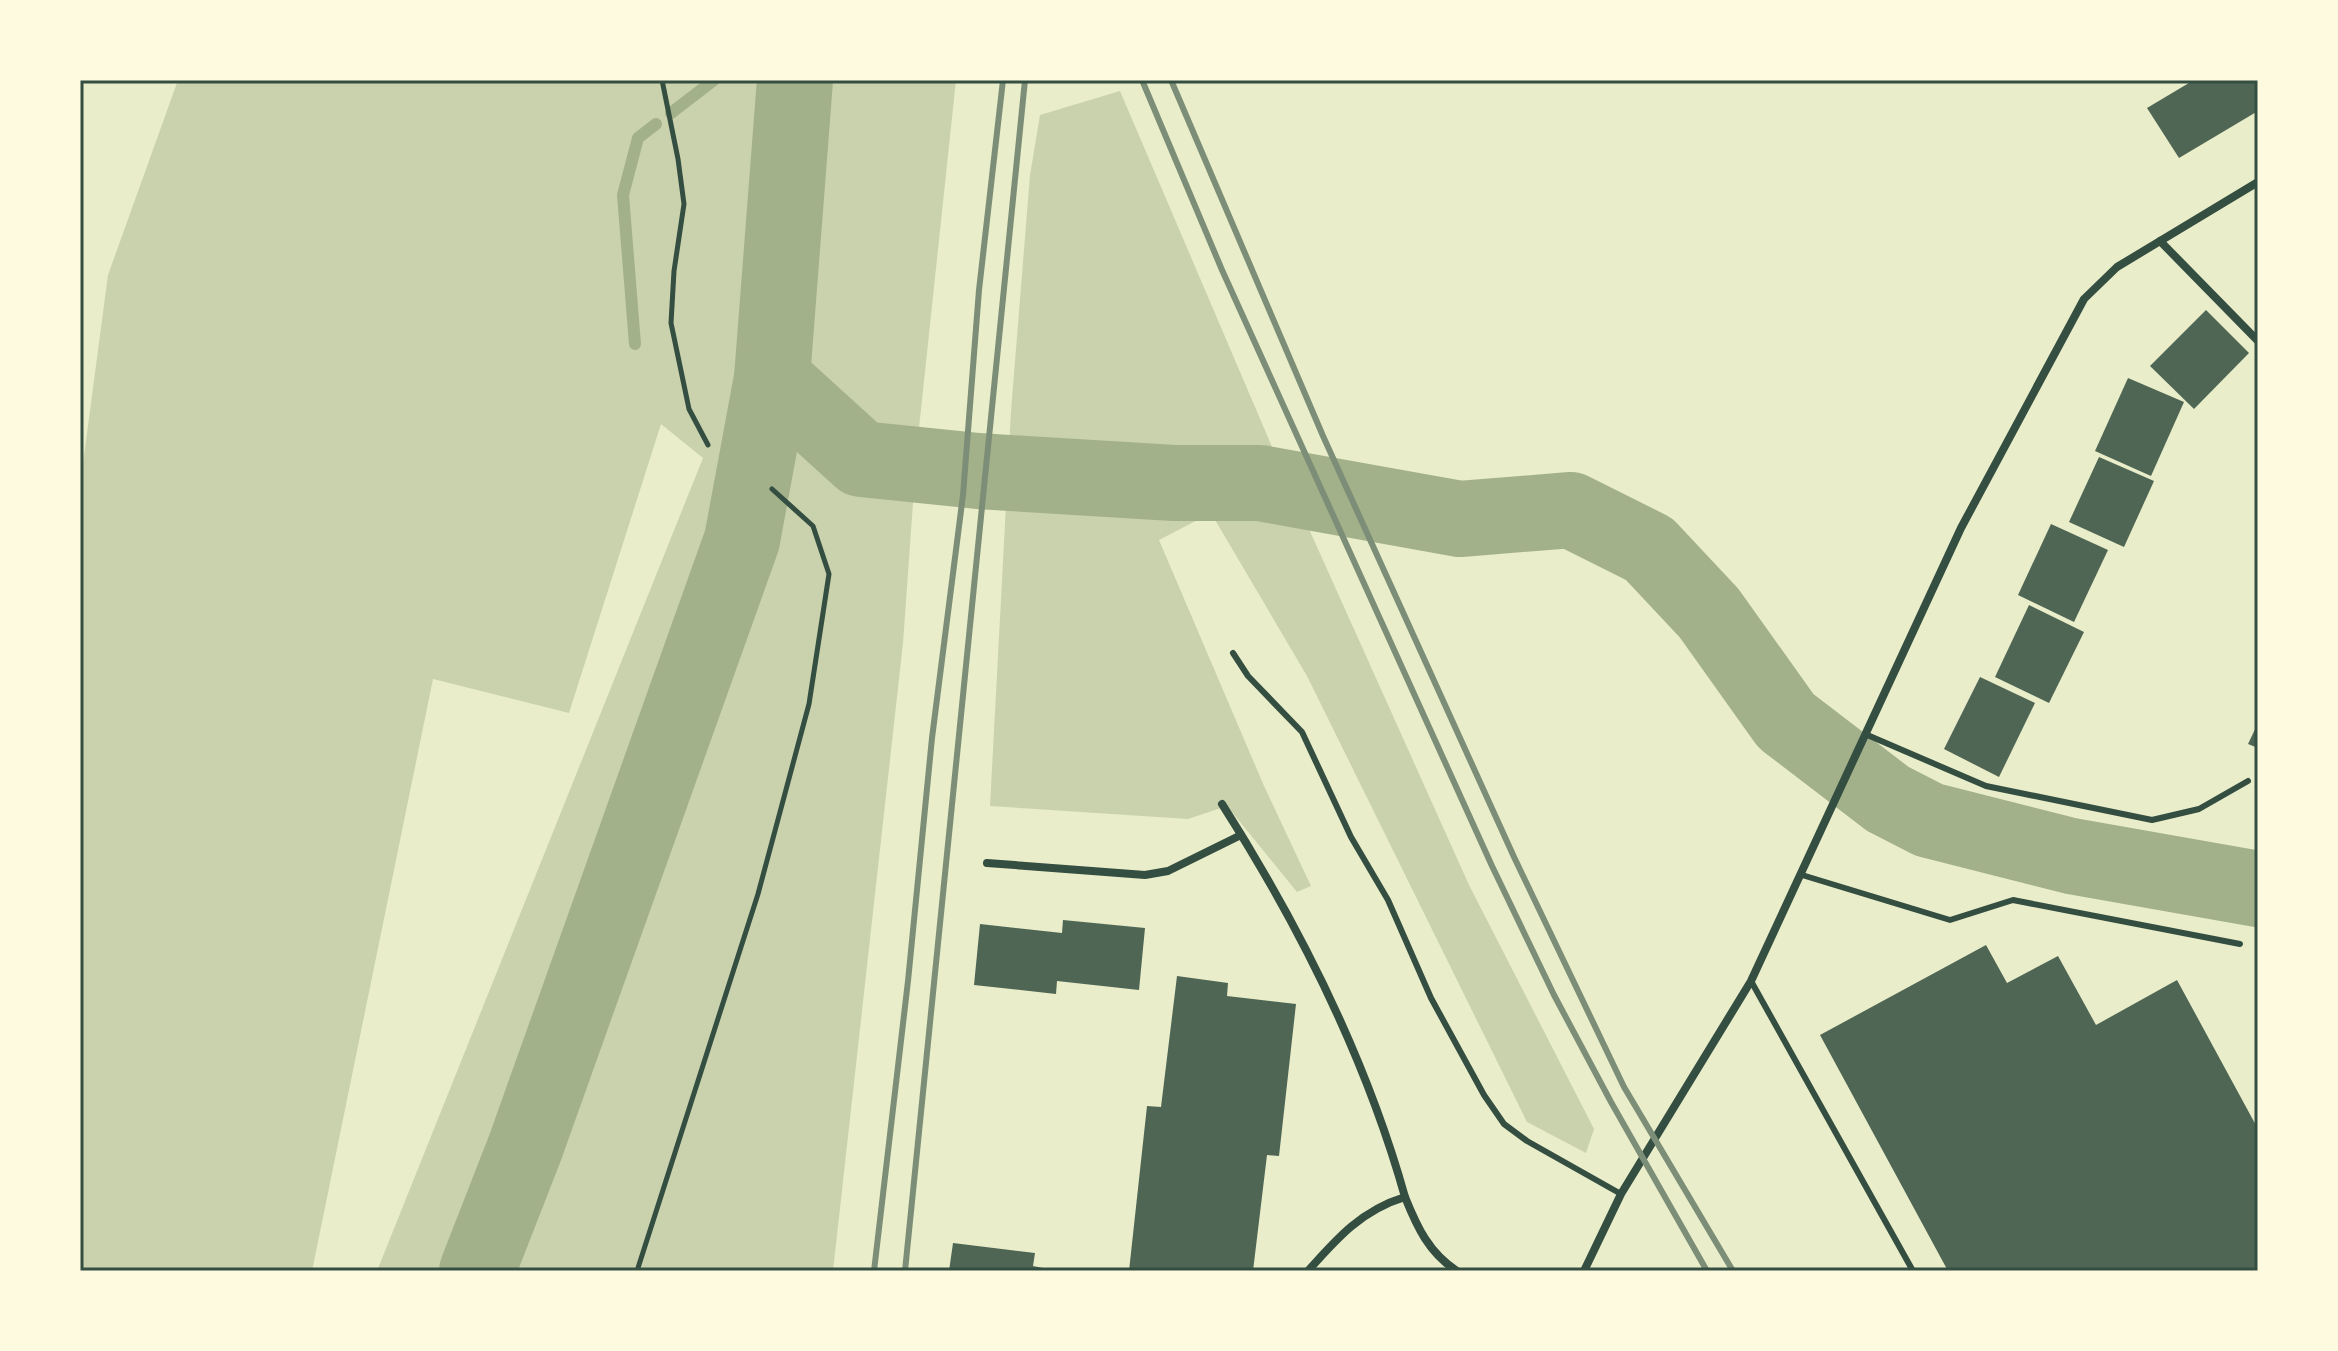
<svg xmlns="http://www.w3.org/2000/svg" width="2338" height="1351" font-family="'Noto Sans',sans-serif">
  <rect width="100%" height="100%" fill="#e9edc9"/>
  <g fill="#cad2ad">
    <polygon points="178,80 956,80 917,447 903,643 833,1271 377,1271 703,458 661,424 569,713 433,679 312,1271 80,1271 80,486 108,275"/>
    <polygon points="1120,91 1273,449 1469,885 1594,1129 1586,1153 1527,1122 1307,676 1211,513 1159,540 1264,786 1311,886 1297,892 1227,806 1188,819 990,806 1011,411 1030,175 1040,115"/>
  </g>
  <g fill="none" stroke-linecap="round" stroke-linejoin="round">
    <g stroke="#a3b18a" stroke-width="12">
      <polyline points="671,113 714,80"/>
      <polyline points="635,344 623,195 638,138 656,124"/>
    </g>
    <g stroke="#a3b18a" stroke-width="76">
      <polyline points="795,80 772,378 861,459 978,471 1174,483 1260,483 1460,519 1571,510 1649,549 1709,613 1786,721 1888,799 1929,820 2071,856 2258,889"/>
      <polyline points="477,1271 525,1148 742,540 772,378"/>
    </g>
  </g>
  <g fill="#4f6655">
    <polygon points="2194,80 2258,80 2258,111 2179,158 2147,108"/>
    <polygon points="2206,310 2249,353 2194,409 2150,366"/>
    <polygon points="2128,378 2184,402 2151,476 2095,451"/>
    <polygon points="2099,457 2154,481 2124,547 2069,522"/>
    <polygon points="2051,524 2108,550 2074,622 2018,595"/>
    <polygon points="2029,605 2084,632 2049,703 1995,677"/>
    <polygon points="1980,677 2035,703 1999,777 1944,749"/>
    <polygon points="2258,723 2258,748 2248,744"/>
    <polygon points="1063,920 1145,928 1139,990 1057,981 1056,994 974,985 980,924 1062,933"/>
    <polygon points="1986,945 2007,983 2058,956 2096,1025 2177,980 2258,1129 2258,1271 1948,1271 1820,1035"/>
    <polygon points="1177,976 1228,983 1227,996 1296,1004 1279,1156 1267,1155 1253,1271 1129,1271 1147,1106 1161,1107"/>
    <polygon points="953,1243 1035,1253 1033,1266 1058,1271 949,1271"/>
  </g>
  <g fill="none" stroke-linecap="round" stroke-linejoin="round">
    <g stroke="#344e41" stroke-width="5">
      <polyline points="662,80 678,159 684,204 674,271 671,323 689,409 708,445"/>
      <polyline points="637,1271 758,894 809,704 829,574 813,526 772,489"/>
    </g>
    <g stroke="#344e41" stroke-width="6">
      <polyline points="1233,653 1248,676 1302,732 1351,837 1388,900 1431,998 1484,1095 1504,1124 1527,1141 1621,1194"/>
      <polyline points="1865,734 1986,786 2152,820 2199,809 2248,781"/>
      <polyline points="1802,875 1950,920 2013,900 2240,944"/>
      <polyline points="1751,981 1913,1271"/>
    </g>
    <g stroke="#344e41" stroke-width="8">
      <polyline points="2160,241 2258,341"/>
      <path d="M1222 804C1299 925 1366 1058 1405 1197 1362 1210 1337 1238 1308 1271"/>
      <polyline points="987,863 1145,875 1168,871 1241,835"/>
      <path d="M1405 1197C1417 1227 1429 1253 1457 1271"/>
      <polyline points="1584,1271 1621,1194 1751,981 1961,528 2084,299 2117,267 2258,182"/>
    </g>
    <g stroke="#7c8e77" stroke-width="6">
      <polyline points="1142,80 1222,270 1492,866 1554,995 1611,1102 1707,1271"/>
      <polyline points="1171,80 1323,436 1514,857 1624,1087 1733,1271"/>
      <polyline points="874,1271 908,981 932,738 963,495 979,290 1003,80"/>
      <polyline points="905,1271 1025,80"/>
    </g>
  </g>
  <rect width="2338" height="1351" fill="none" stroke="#fefae0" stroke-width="164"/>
  <rect x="82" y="82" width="2174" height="1187" fill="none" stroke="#344e41" stroke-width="3"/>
</svg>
